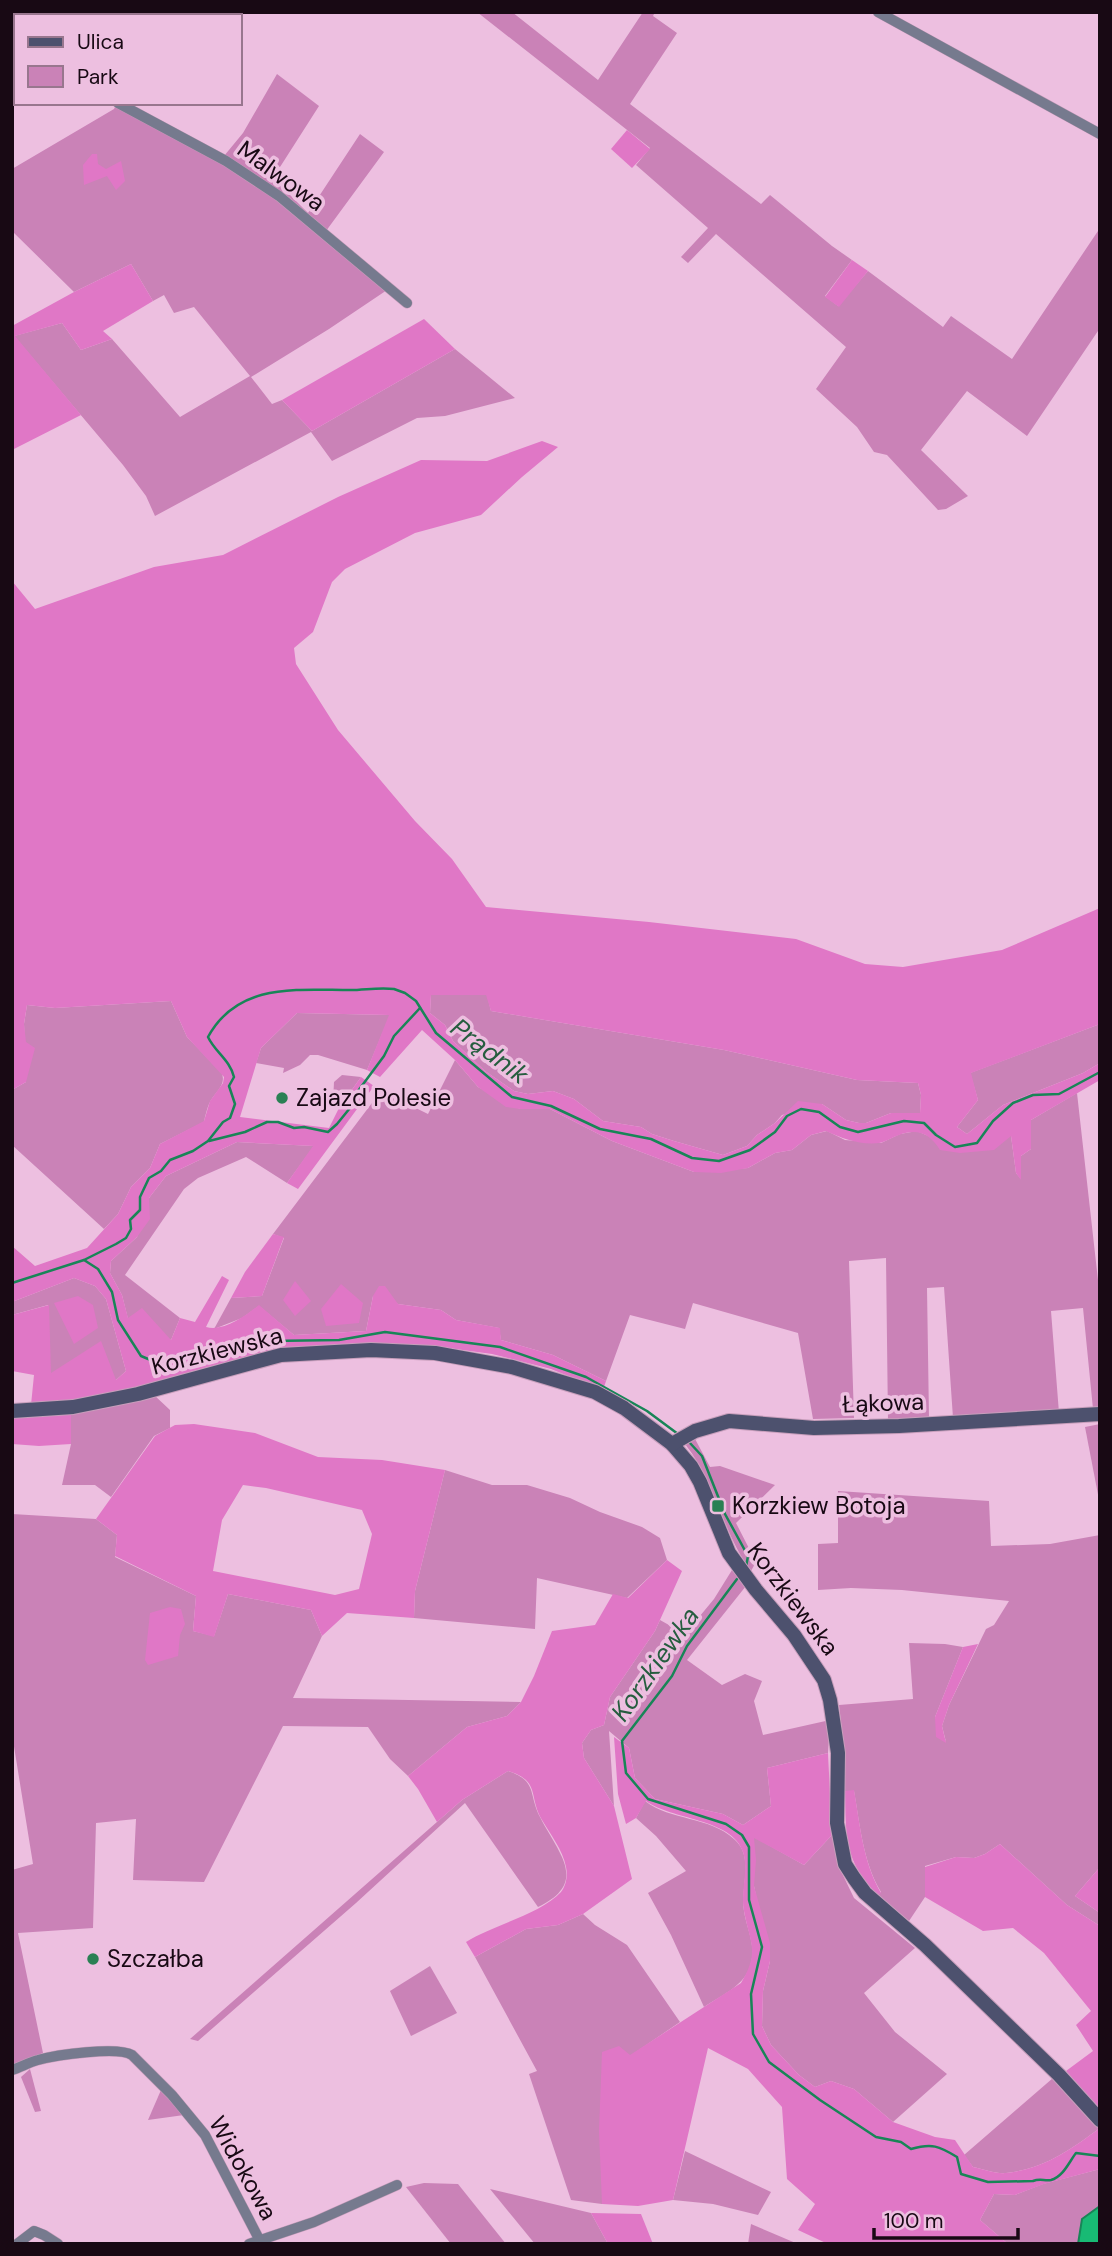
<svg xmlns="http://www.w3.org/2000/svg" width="1112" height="2256" font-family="'DM Sans',sans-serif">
  <rect width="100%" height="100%" fill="#edbfe0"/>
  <g fill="#ca82b7">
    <polygon points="477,12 512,12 598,80 643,12 655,12 653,16 677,33 630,104 761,204 770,195 832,246 852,260 825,296 838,306 868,271 943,327 951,316 1012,359 1100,228 1100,328 1027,436 967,391 921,450 968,496 946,509 938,510 887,455 874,452 857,427 816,389 846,347 716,234 688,263 681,257 708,228 636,165 650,148"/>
    <polygon points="277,74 319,106 273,178 308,213 360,134 384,152 326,231 393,286 329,329 251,377 272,404 282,400 312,431 455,349 515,398 445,416 417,418 332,461 311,432 155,516 146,496 123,465 14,336 62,323 81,350 112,339 180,417 250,376 194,307 174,313 164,295 153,301 131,264 74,292 12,231 12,169 114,109 117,103 224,156 243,133"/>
    <polygon points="431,995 487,995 491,1011 724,1050 857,1080 918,1083 921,1095 920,1113 891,1113 866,1123 859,1123 846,1120 822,1104 782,1115 775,1123 757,1135 747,1146 723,1155 674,1141 652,1134 641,1127 603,1121 574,1099 553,1091 528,1094 514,1091 485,1071 453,1041 445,1025 430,1013"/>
    <path d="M171 1001 187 1037 221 1072C228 1085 214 1092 209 1104 207 1109 205 1116 204 1122L160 1144 150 1168 131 1187 118 1214 104 1229 12 1145V1090L26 1082 24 1024 27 1005 55 1008Z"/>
    <polygon points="297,1013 390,1015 367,1070 318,1055 310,1055 300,1065 283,1073 284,1068 256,1063 261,1048"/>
    <polygon points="1100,1024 1100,1063 1083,1073 1003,1105 967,1134 957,1127 978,1100 970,1073"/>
    <polygon points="455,1060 478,1087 520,1109 550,1109 612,1141 694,1172 748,1168 775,1153 792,1150 811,1135 827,1131 845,1140 881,1143 900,1134 917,1131 933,1138 1011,1136 1016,1173 1021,1179 1021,1156 1031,1149 1031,1120 1077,1093 1100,1298 1100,1408 1093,1409 1083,1308 1051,1311 1059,1413 953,1418 944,1287 927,1288 929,1419 888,1421 886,1258 849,1261 854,1418 813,1419 798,1333 693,1303 685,1329 630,1315 606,1381 553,1355 501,1340 499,1328 456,1320 441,1310 398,1304 373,1296 366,1331 294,1335 259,1306 242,1318 214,1329 231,1298 262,1296 284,1238 273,1234 381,1091 428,1114"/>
    <polygon points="342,1075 361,1077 339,1108 333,1102 334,1082"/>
    <polygon points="237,1142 314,1146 287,1183 246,1157 198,1178 184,1189 125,1275 180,1318 171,1340 128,1319 122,1295 110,1273 111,1261 137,1237 149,1198 166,1176"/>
    <polygon points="74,1278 95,1286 106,1299 126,1371 116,1380 50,1374 48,1305 12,1315 12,1302"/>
    <polygon points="154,1395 170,1410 170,1428 154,1436 111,1497 95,1485 62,1485 71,1444 71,1414"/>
    <polygon points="1100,1424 1100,1505 1085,1427"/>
    <path d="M694 1437 710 1467 720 1466 775 1485 736 1523 756 1562 751 1571C722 1532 716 1483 685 1444Z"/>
    <polygon points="445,1470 492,1485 527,1485 570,1498 600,1512 642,1527 660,1538 667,1560 627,1598 537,1578 535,1629 414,1618 415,1591"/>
    <path d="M838 1491 989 1501 991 1546 1050 1544 1100 1535V1867L1075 1896 1100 1913V1926L1067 1905 1000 1844 985 1854 974 1858 956 1857 925 1866V1897L909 1921 878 1895 881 1892C863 1862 860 1825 854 1791H845V1757L839 1705 913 1699 909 1643 945 1644 963 1647 935 1717 946 1742 942 1726 949 1705 986 1629 994 1625 1009 1601 902 1590 851 1588 818 1590V1544L838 1543Z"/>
    <polygon points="12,1514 96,1519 117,1535 115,1557 196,1596 193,1631 214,1636 228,1594 311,1610 322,1636 293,1698 521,1702 507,1716 467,1727 408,1776 390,1759 368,1727 283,1726 204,1882 133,1880 136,1819 96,1823 93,1928 18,1933 43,2053 12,2066 12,1870 33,1864 12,1734"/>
    <polygon points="732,1570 746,1586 687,1660 722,1685 745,1674 762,1681 754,1701 763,1735 830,1720 828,1753 767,1768 771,1806 743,1825 723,1814 655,1799 635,1778 629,1748 609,1731 614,1806 584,1758 582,1743 591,1730 604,1725 610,1697 655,1631 660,1620 685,1634 714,1599"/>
    <path d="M508 1771C538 1781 528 1794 540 1817 558 1853 590 1882 538 1907L465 1803 356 1903 198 2041 190 2039 462 1800Z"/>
    <path d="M645 1801C671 1821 709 1816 734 1839 755 1857 740 1888 744 1911 747 1931 758 1948 749 1969 742 1987 720 1996 704 2007L671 1935 648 1893 686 1871 656 1836 636 1818Z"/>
    <polygon points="832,1835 840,1869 854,1898 915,1948 864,1993 895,2032 947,2074 893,2122 854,2089 831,2081 815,2087 799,2075 771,2045 762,2026 763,1991 770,1961 754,1886 754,1837 804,1865"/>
    <polygon points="583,1914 595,1925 627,1945 680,2022 630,2056 602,2052 602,2204 571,2200 529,2074 537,2071 475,1957 526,1929 558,1925"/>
    <polygon points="430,1966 457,2013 411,2036 390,1991"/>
    <polygon points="30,2069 41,2111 35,2112 21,2077"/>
    <path d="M1053 2078 1100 2128C1070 2150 1044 2169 1006 2173 996 2174 983 2169 973 2167L964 2155Z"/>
    <polygon points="161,2090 184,2115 148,2120"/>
    <polygon points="685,2151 771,2192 758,2215 713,2204 673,2200"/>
    <polygon points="1100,2169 1100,2244 1008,2244 980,2220 994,2194 1015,2195 1043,2184"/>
    <polygon points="424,2183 458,2184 506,2244 451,2244 406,2187"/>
    <polygon points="490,2189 591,2213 608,2244 535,2244"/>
    <polygon points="751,2224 798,2244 748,2244"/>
  </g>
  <g fill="#e077c6" fill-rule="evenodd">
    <polygon points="627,130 650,149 632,168 611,149"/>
    <polygon points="92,154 97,154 98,164 106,169 121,161 125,181 116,190 107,176 84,185 83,165"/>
    <polygon points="852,260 868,271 839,307 825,297"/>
    <polygon points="131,264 153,301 103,331 112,339 81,350 62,323 15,336 81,415 12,450 12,326 74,292"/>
    <polygon points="424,319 455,349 312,431 282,400"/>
    <path d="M542 441 558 447 522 477 481 515 415 533 345 569 332 582 313 632 294 648 296 664 338 730 415 821 452 859 486 907 649 922 796 939 865 964 903 967 1002 950 1100 908V1024L971 1073 978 1100 957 1127 967 1134 1003 1105 1083 1073 1100 1063V1080L1031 1120V1149L1021 1156V1180L1016 1173 1011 1136 994 1150 960 1153 940 1150C930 1134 918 1128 899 1135 892 1137 886 1142 879 1143 860 1145 843 1139 826 1131L811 1135 792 1150 775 1153 748 1168 721 1173 694 1172 612 1141 550 1109H520L506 1107 478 1087 455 1060 422 1030 380 1077 367 1070 389 1015 297 1013 261 1048 240 1117 329 1128 339 1108 361 1077 374 1086 298 1189 287 1183 313 1146 237 1142 166 1176 149 1198 150 1219 137 1237 111 1261 110 1273 122 1295 128 1318 142 1308 171 1340 180 1318 195 1322 222 1276 229 1280 206 1327C224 1332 245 1316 259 1305L294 1335 366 1331 373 1296 379 1286H385L398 1304 441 1310 456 1320 500 1328 501 1340 553 1355 606 1381 603 1390 551 1369 492 1354 426 1345 297 1347 75 1404 31 1405 34 1375 12 1371V1315L49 1305 51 1373 101 1341 116 1380 126 1371 106 1299 95 1286 74 1278 12 1302V1246L35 1266 87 1248 118 1214 131 1187 150 1168 160 1144 204 1121 210 1101 223 1083 224 1077 187 1037 171 1001 55 1008 27 1005 24 1024 26 1042 35 1048 26 1082 12 1090V581L35 609 154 567 223 555 338 497 421 460 487 461ZM431 995H486L491 1011 724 1050 857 1080 918 1083 921 1095 920 1113H891L866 1123H859L846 1120 822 1104 798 1101 775 1123 757 1135 747 1146 723 1155 674 1141 652 1134 641 1127 603 1121 574 1099 553 1091 528 1094 514 1091 485 1071 453 1041 445 1025 430 1013Z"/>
    <polygon points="273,1234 284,1237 262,1296 231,1298 245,1272"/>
    <polygon points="295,1281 311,1301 295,1316 283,1300"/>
    <polygon points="341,1284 363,1303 359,1323 326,1326 321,1309"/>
    <polygon points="78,1296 93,1305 98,1328 74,1344 54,1303"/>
    <polygon points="71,1414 71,1444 39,1446 12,1444 12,1418"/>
    <path d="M194 1424 255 1433 318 1457 382 1460 445 1470 415 1591 414 1618 347 1613 322 1636 311 1610 228 1594 214 1637 193 1631 196 1596 115 1556 117 1535 96 1519 155 1436 175 1425ZM243 1485 266 1488 362 1510 372 1534 359 1589 335 1595 213 1571 222 1520Z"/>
    <path d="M667 1560 682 1571 655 1631 610 1697 604 1725 591 1730 582 1743 584 1758 614 1806 632 1879 583 1914 558 1925 526 1929 475 1957 466 1942C493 1925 541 1914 561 1892 566 1886 568 1876 566 1867 563 1850 550 1834 542 1820 528 1796 541 1781 508 1771L462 1800 437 1822 418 1789 408 1776 467 1727 507 1716 521 1702 534 1676 552 1631 595 1625 613 1594 628 1598Z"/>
    <polygon points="170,1607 181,1609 185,1624 180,1635 178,1656 148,1665 145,1660 150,1613"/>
    <polygon points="978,1644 949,1705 942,1726 946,1743 936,1737 935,1717 963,1647"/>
    <path d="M614 1737 629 1748 635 1778 655 1799 723 1814 743 1825 771 1806 767 1768 828 1753 832 1835 804 1865 754 1838 756 1860 754 1886 770 1943V1961L763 1991 762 2026 771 2045 799 2075 815 2087 831 2081 854 2089 893 2122 935 2137 955 2140 973 2167C983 2169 996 2174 1006 2173 1044 2169 1070 2150 1100 2128V2169L1044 2184 1015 2195 994 2194 980 2220 1008 2244H828L798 2230 815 2204 787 2179 782 2107 748 2069 708 2048 673 2200 638 2206 602 2204 599 2131 602 2052 619 2046 630 2055 741 1983C760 1951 750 1944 744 1911 740 1892 749 1871 743 1852 732 1818 671 1820 646 1801L636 1818 626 1824 618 1794Z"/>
    <path d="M854 1790C860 1825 863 1862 881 1893L878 1895C844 1862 846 1836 845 1791Z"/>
    <polygon points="1000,1844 1067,1905 1100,1926 1100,2110 1066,2071 1093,2051 1076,2025 1091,2011 1044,1953 1013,1928 983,1931 925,1897 925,1867 956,1857 974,1858 985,1854"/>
    <polygon points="1100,1867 1100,1913 1075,1896"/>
    <polygon points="591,2213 641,2214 653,2244 608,2244"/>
  </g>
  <polygon fill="#18ba74" stroke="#188557" stroke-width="2" points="1100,2206 1100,2244 1078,2244 1082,2219"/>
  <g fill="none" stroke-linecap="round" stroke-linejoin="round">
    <g stroke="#188557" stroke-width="2.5">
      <polyline points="209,1141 245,1132 267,1122 278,1122 294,1128 304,1127 328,1132 337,1124 350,1108 358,1091 384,1056 394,1036 420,1008"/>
      <polyline points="84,1260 98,1269 112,1292 118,1320 141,1356 172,1369 195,1366 269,1341 339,1340 385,1332 500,1347 586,1377 647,1411 678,1434"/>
      <path d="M12 1283 84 1260 116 1244 126 1238 131 1229 130 1220 140 1210V1197L149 1178 161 1171 170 1160 193 1151 208 1141 223 1122 230 1118 235 1104 229 1086 234 1077C230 1060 215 1052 208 1037 238 982 297 990 350 990 365 990 379 987 394 989L405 993 416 1001 436 1033 512 1097 551 1106 600 1129 651 1139 692 1158 719 1161 750 1150 775 1132 787 1116 801 1109 819 1112 840 1127 858 1132 904 1121 924 1123 936 1135 955 1147 977 1143 993 1121 1013 1103 1033 1095 1059 1094 1100 1072"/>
      <polyline points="689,1442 702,1456 725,1514 748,1556 746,1567"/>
      <path d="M737 1579 687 1646 672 1676 622 1741 626 1773 648 1799 726 1824 742 1835 749 1847V1900L762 1947 751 1994 753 2034 769 2062 820 2100 876 2137 901 2142 911 2149C932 2143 939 2146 957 2157L961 2174 988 2182 1033 2181C1040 2178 1044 2181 1051 2180 1063 2177 1069 2162 1076 2153L1100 2156"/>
    </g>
    <defs>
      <g id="street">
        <polyline points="168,12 175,16"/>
        <polyline points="878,12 1100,134"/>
        <polyline points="12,50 16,52"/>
        <polyline points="118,103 226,161 279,196 407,303"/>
        <path d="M12 2070C21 2067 30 2062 38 2060 56 2055 118 2046 132 2055L172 2095 205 2135 259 2239"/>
        <polyline points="17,2244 34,2231 44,2235 58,2244"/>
        <polyline points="249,2244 314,2222 397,2185"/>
      </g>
      <g id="secondary">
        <polyline points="12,1411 73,1407 138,1394 281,1355 371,1350 435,1353 512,1367 595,1392 624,1408 672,1444 691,1466 700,1482 729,1553 756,1590 794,1635 824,1680 830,1700 838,1753 837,1823 845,1864 854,1878 865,1893 925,1945 1059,2075 1100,2120"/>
        <polyline points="672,1444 695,1431 729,1421 814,1428 899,1426 1100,1414"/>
      </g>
    </defs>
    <use href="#street" stroke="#c79ebb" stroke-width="11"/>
    <use href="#secondary" stroke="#c79ebb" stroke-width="16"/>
    <use href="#street" stroke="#767a8e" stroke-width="10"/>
    <use href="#secondary" stroke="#4d516e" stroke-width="14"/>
  </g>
  <g fill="#2a8054" stroke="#edbfe0" stroke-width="2.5">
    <circle cx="282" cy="1098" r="7"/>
    <rect x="711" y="1499" width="14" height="14" rx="3.5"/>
    <circle cx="93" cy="1959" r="7"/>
  </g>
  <g text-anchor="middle" stroke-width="7" stroke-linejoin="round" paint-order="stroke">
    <g font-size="24" fill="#180914" stroke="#edbfe0">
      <text transform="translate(281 176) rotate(36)" y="8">Malwowa</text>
      <text transform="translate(217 1351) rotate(-14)" y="8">Korzkiewska</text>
      <text transform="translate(883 1403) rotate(-2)" y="8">Łąkowa</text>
      <text transform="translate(793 1599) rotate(53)" y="8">Korzkiewska</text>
      <text transform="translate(243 2168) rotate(61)" y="8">Widokowa</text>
    </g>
    <g font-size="24" fill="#180914" stroke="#edbfe0" text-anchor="start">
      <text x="296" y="1106">Zajazd Polesie</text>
      <text x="732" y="1514">Korzkiew Botoja</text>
      <text x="107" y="1967">Szczałba</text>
    </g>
    <g font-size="26" font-style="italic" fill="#265d3f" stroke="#edbfe0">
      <text transform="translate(490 1051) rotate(37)" y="9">Prądnik</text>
      <text transform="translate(655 1664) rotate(-55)" y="9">Korzkiewka</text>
    </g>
  </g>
  <rect width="1112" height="2256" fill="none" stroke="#180914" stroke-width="28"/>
  <rect x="14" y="14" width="228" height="91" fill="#edbfe0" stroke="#98768e" stroke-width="2"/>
  <rect x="28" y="37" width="35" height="10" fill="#4d516e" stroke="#98768e" stroke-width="2"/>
  <text x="77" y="49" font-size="21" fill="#180914">Ulica</text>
  <rect x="28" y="66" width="35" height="21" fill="#ca82b7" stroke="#98768e" stroke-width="2"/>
  <text x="77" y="84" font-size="21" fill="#180914">Park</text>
  <path d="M874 2228v10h144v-10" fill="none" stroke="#180914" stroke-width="3.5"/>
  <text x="884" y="2228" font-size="21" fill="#180914" stroke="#edbfe0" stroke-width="5" paint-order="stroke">100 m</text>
</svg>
